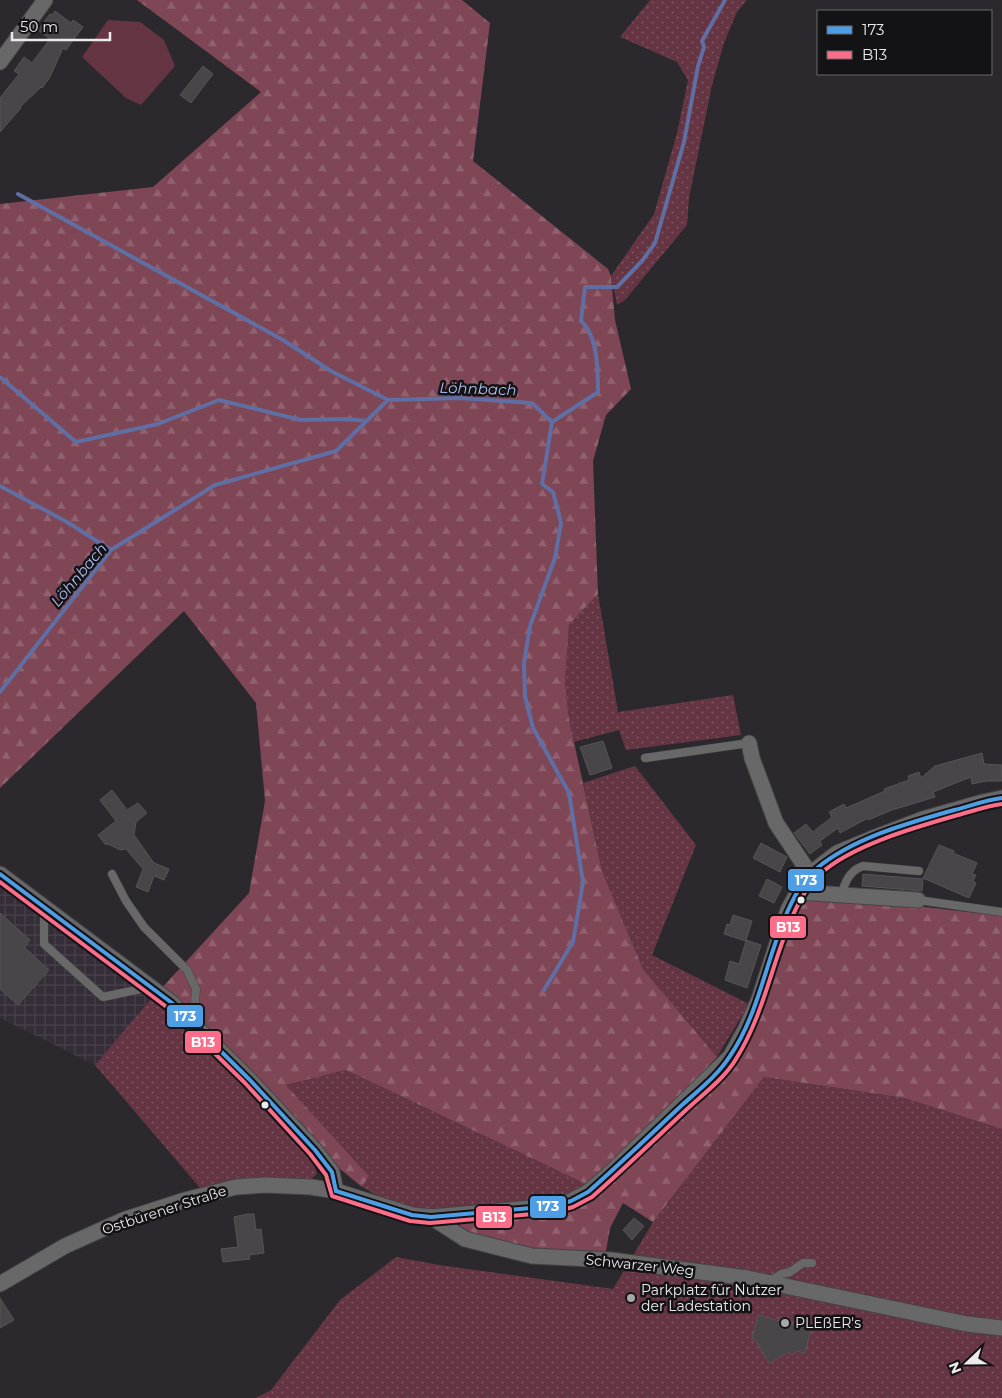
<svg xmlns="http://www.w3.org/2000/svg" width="1002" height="1398" font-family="Montserrat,sans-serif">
  <defs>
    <pattern id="industrial-grid" width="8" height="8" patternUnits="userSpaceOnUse" patternTransform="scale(1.25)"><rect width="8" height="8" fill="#352d37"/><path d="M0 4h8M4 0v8" fill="none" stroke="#49414a"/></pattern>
    <pattern id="grass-dots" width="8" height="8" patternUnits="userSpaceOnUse" patternTransform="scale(1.25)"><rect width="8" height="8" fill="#653543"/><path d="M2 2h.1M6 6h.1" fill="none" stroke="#7b525e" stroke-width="1.8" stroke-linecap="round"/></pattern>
    <pattern id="forest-firs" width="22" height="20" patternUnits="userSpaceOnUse" patternTransform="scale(1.25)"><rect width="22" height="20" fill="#7f4656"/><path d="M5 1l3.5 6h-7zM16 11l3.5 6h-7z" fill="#91616f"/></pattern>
  </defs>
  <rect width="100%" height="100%" fill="#2b292d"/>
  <polygon fill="url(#industrial-grid)" points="0,880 156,993 95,1065 0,1018"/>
  <g fill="url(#grass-dots)">
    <polygon points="650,0 747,0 737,12 724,43 712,85 689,198 687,225 625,300 617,305 611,276 654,214 677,133 688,80 677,62 620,37"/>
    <polygon points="598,594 618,712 733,695 741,735 626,750 619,730 574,742 569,719 565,682 569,625"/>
    <polygon points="635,766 696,845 652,955 749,1004 717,1057 643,969 602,871 583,783"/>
    <polygon points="156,993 246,1078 313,1160 317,1174 310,1180 201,1189 95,1065"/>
    <polygon points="346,1070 588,1185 568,1197 549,1201 432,1212 391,1203 362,1187 369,1176 286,1085"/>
    <polygon points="764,1077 904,1098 1002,1129 1002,1398 256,1398 271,1390 340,1300 396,1257 439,1265 613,1289 653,1222"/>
  </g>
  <g fill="url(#forest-firs)">
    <polygon points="137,0 462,0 490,23 473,161 608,269 611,276 615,320 631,389 606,415 593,461 598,594 569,625 565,682 569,719 602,871 643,969 717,1057 652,1125 588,1185 346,1070 286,1085 369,1176 362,1187 317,1150 159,991 249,893 265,801 256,703 184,611 0,788 0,204 153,187 261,92"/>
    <polygon points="798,899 908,905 1002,916 1002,1129 904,1098 764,1077 653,1222 623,1203 610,1228 605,1257 534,1251 461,1230 459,1226 462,1222 551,1214 576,1207 593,1198 710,1091 739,1059 765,1003"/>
  </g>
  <polygon fill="#653543" points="108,20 140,22 164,40 175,66 141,105 126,98 82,57"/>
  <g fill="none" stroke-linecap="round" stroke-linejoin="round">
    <g stroke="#5f6fa3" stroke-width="4">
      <polyline points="18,194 283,340 331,371 388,400"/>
      <polyline points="0,377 76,442 158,424 219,400 301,420 348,419 366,421"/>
      <polyline points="0,486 67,522 111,550"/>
      <path d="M0 692 111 550 215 485 336 451 388 400 460 398 532 403 552 422 598 392C598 371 598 336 581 321L585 287H617L642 261 655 243 684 142 698 66 704 47 702 41 725 0"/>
      <polyline points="544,990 573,942 583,882 569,793 533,728 525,696 524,663 530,626 555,558 561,523 553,492 542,484 552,422"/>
    </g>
  </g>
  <g fill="#484649" stroke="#565456">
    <polygon points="55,11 71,23 73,20 83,27 66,50 63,48 50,77 42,88 41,87 20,107 21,108 0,132 0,98 19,74 14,71 24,57 32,63 50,39 38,30 50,14 52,15"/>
    <polygon points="203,66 213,74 191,103 180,95"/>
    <polygon points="603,741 612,768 590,775 580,747"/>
    <polygon points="982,753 984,764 1002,765 1002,781 987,781 972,784 971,777 933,792 935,797 892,810 868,820 868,818 840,833 838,828 820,841 822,845 810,854 794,833 806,824 813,832 832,817 829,812 844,804 846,808 885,791 884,789 909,780 908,776 919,772 921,778 935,766"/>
    <polygon points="112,790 127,810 138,803 147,813 136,822 134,835 154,863 169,869 164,880 154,876 148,892 136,887 143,869 126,849 120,850 108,844 106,845 98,835 116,821 100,800"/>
    <polygon points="761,843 787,857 780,872 753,858"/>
    <polygon points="939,845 954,851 953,853 977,863 972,874 976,875 973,881 976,883 969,898 923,878"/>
    <polygon points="863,874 923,879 922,891 862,886"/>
    <polygon points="767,879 782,887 774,903 759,896"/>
    <polygon points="0,913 30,940 24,947 49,970 18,1005 0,989"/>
    <polygon points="733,915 752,921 746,940 761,945 747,988 725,980 730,961 739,964 746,941 724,934 727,924 730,925"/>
    <polygon points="248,1214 254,1214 256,1230 261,1229 264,1253 249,1255 250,1259 223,1262 221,1249 238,1247 234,1217"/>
    <polygon points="634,1218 644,1226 632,1240 623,1230"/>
    <polygon points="0,1298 14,1320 0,1328"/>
    <polygon points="758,1315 779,1321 780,1317 791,1320 790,1324 811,1329 805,1353 797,1351 792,1355 788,1352 770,1363 768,1362 755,1339 752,1339"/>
  </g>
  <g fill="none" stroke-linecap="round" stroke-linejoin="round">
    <defs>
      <g id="service">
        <polyline points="645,758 749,743"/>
        <polyline points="112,874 126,901 144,927 187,970 196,989 193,1024"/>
        <path d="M841 896C845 882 849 871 863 866L919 871"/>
        <polyline points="918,900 1002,912"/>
        <polyline points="44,908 44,944 103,997 150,987"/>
        <polyline points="770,1281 781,1274 790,1272 803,1263 812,1263"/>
      </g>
      <g id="minor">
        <polyline points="0,62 45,0"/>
        <polyline points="749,743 752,758 776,823 810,874"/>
        <polyline points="0,874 172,1003 249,1079 315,1150 332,1172 336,1191"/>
        <polyline points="798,892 918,900"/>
        <polyline points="431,1217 465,1239 532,1256 611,1260 747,1278 967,1324 1002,1328"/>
        <polyline points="0,1284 65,1246 123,1220 185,1200 236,1187 265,1185 311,1187 336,1191 412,1215 431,1217 554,1206 571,1201 588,1192 608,1175 730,1057 746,1028 759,999 788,910 802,884 810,874 837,853 873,838 923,819 983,802 1002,798"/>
      </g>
    </defs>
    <use href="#service" stroke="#464547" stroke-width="9"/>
    <use href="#minor" stroke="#464547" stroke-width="17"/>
    <use href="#service" stroke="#686869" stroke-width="8"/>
    <use href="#minor" stroke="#686869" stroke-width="15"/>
    <defs>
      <g id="bus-1">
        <polyline points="0,874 172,1003 249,1079 315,1150 332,1172 336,1191"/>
        <path d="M336 1191 412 1215 431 1217 554 1206 571 1201 588 1192C620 1164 651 1134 682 1105 699 1090 718 1075 730 1056 758 1015 765 965 784 920 791 902 802 881 816 869 853 838 908 823 954 810 970 806 986 800 1002 798"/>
      </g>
      <path id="bus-2" d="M0 882 168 1008 245 1083 310 1154 326 1175 332 1196 410 1221 430 1223 555 1212 573 1207 592 1197C624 1169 655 1139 686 1110 703 1094 724 1079 736 1059 763 1016 771 967 790 922 797 905 807 886 820 874 852 845 916 827 958 815 973 811 987 806 1002 804"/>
    </defs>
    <use href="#bus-1" stroke="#131214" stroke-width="8"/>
    <use href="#bus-2" stroke="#131214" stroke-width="8"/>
    <use href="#bus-1" stroke="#4d9ee5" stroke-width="4"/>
    <use href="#bus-2" stroke="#fb6d88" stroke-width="4"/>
  </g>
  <g fill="#edeaee" stroke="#131214" stroke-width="2">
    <circle cx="801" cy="900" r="4.5"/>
    <circle cx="265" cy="1105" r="4.5"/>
  </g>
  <g fill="#a9a6aa" stroke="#131214" stroke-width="2">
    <circle cx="631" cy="1298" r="5"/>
    <circle cx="785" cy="1323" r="5"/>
  </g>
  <g text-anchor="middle" stroke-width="5" stroke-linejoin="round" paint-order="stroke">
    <g font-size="14" fill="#edeaee" stroke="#131214">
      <text transform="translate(164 1210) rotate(-18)" y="5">Ostbürener Straße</text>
      <text transform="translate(640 1265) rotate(6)" y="5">Schwarzer Weg</text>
    </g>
    <g font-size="14" fill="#edeaee" stroke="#131214" text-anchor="start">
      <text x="641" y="1295">Parkplatz für Nutzer<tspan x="641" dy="16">der Ladestation</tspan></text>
      <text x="795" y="1328">PLEßER's</text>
    </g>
    <g font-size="15" font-style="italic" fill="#afbff1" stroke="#131214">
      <text transform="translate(478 389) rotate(2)" y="5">Löhnbach</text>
      <text transform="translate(79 575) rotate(-50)" y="5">Löhnbach</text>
    </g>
  </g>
  <g stroke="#131214" stroke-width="2">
    <rect x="787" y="868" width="38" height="24" rx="5" fill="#4d9ee5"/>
    <rect x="769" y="915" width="38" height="24" rx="5" fill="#fb6d88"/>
    <rect x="166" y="1004" width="38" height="24" rx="5" fill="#4d9ee5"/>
    <rect x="184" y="1030" width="38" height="24" rx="5" fill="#fb6d88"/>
    <rect x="529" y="1195" width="38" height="24" rx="5" fill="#4d9ee5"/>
    <rect x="475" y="1205" width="38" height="24" rx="5" fill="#fb6d88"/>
  </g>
  <g font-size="14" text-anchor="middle" font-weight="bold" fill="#fff">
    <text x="806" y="885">173</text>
    <text x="788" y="932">B13</text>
    <text x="185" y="1021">173</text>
    <text x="203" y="1047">B13</text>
    <text x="548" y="1211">173</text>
    <text x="494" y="1222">B13</text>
  </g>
  <rect x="817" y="10" width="175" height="65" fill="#131214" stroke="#6a686b"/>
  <rect x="827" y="26" width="25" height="8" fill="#4d9ee5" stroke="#6a686b"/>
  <text x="862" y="35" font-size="15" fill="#edeaee">173</text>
  <rect x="827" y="51" width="25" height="8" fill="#fb6d88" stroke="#6a686b"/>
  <text x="862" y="60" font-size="15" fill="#edeaee">B13</text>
  <g transform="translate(967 1363) rotate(248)" stroke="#131214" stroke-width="4" paint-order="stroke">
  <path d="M0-4L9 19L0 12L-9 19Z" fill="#edeaee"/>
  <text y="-8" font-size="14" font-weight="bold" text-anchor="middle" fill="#edeaee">N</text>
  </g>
  <path d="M12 32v8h98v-8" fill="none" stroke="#edeaee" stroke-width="2.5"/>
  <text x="20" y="32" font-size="15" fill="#edeaee" stroke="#131214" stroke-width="4" paint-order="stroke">50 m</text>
</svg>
